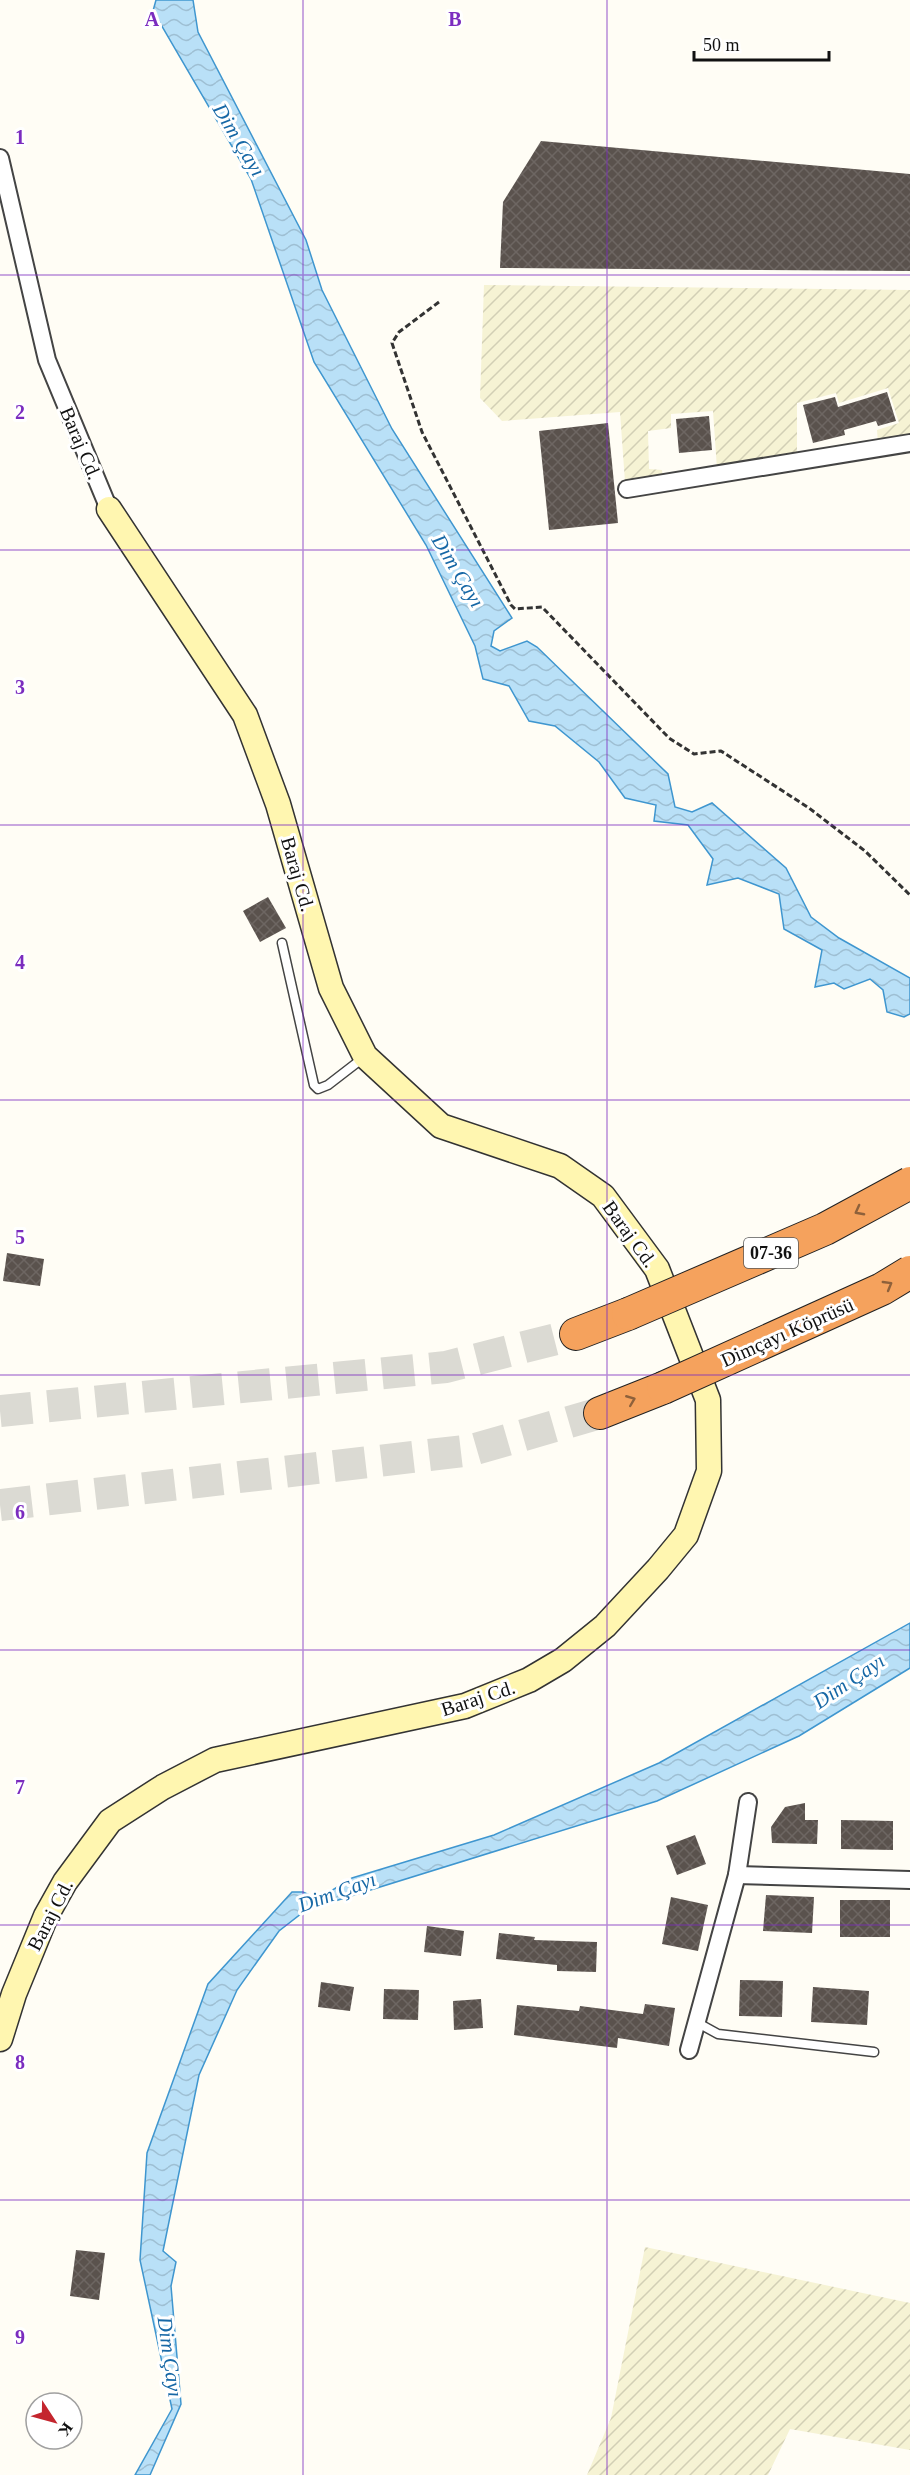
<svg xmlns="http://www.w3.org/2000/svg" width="910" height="2475" font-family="'Times New Roman',serif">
  <defs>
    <pattern id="farmland-furrows" width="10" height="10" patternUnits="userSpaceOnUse" patternTransform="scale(1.5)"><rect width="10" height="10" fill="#f6f3d4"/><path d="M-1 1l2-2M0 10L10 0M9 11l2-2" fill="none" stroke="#d2cfb5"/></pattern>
    <pattern id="water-waves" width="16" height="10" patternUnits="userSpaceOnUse" patternTransform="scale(1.5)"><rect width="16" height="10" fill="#b9e0f7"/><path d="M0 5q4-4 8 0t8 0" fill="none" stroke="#9ebfd3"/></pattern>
    <pattern id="building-cross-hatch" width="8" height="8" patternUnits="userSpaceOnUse" patternTransform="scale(1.5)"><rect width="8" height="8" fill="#5a524d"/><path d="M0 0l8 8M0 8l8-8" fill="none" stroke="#6d6662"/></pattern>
  </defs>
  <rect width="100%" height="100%" fill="#fffdf5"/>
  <g fill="url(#farmland-furrows)">
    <polygon points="484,285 910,290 910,439 878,444 877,430 899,423 888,388 839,403 836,393 797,403 797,458 717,469 713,411 671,414 671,428 648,431 649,469 662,470 663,479 625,482 620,412 502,421 480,398"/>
    <polygon points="645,2247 910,2303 910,2450 790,2429 768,2475 587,2475 611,2418"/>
  </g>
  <g fill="url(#water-waves)" stroke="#3f96cf" stroke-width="1.5">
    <polygon points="156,0 193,0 198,32 306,240 322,290 392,429 512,618 494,631 491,646 500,651 527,641 537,647 668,774 675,807 692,812 712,803 786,868 811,917 839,938 910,978 910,1014 904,1017 887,1012 883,990 870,979 844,989 834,983 815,987 822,950 784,929 779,894 738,878 707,885 713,859 688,825 654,821 656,805 625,798 599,762 555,726 529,721 509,686 483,679 475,646 426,545 314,362 251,179 153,11"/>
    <polygon points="910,1623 910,1668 799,1736 657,1801 306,1910 279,1931 237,1990 199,2075 163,2251 176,2262 171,2286 181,2404 150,2475 135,2475 172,2409 140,2260 147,2153 208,1984 292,1892 303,1892 318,1899 352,1878 494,1835 659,1763"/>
  </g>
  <g fill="url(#building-cross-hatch)">
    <polygon points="541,141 910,174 910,271 500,268 503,202"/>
    <polygon points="887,392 896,421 878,426 876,421 844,430 845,435 813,443 803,405 835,397 838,407"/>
    <polygon points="709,416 712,450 679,453 676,419"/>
    <polygon points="608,423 618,523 549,530 539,431"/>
    <polygon points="268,897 286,928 260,942 243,911"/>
    <polygon points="7,1253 44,1259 40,1286 3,1281"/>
    <polygon points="805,1803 805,1820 818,1820 817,1844 772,1843 771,1827 785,1807"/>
    <polygon points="841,1820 893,1821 893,1850 841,1849"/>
    <polygon points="695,1835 706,1864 677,1875 666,1846"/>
    <polygon points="766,1895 814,1897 812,1933 763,1931"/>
    <polygon points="671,1897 708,1905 698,1951 662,1944"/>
    <rect x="840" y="1900" width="50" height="37"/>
    <polygon points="427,1926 464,1931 461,1956 424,1952"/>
    <polygon points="499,1933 535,1937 534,1940 597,1942 596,1972 557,1971 557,1965 496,1959"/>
    <polygon points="740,1980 783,1981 782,2017 739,2016"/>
    <polygon points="321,1982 354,1987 350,2011 318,2007"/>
    <polygon points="813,1987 869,1991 867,2025 811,2022"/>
    <polygon points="384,1989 419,1990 418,2020 383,2019"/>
    <polygon points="481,1999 483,2028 454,2030 453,2001"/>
    <polygon points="645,2004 675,2008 669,2046 618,2038 617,2048 514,2035 517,2005 579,2011 580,2006 643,2014"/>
    <polygon points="76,2250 105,2253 99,2300 70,2296"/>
  </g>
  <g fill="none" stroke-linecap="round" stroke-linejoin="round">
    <g stroke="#dbdad3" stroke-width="32" stroke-dasharray="32 16" stroke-linecap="butt">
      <polyline points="0,1411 446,1367 576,1334"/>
      <polyline points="0,1505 472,1450 600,1413"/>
    </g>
    <defs>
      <g id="lane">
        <polyline points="282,943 314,1085 318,1089 328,1085 363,1058"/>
        <polyline points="698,2023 718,2034 874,2052"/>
      </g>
      <g id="street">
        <polyline points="0,158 47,360 109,509"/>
        <polyline points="627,489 910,443"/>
        <polyline points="737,1875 910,1880"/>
        <polyline points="689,2050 737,1875 748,1802"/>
      </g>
      <polyline id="secondary" points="0,2039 14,1994 46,1916 65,1882 110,1821 163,1787 215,1760 465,1706 529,1680 563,1660 605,1626 658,1569 686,1535 709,1471 708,1400 657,1269 603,1196 560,1166 441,1126 365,1056 331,988 278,804 245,715 109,509"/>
      <g id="highway">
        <polyline points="576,1334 628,1314"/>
        <polyline points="600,1413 663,1388"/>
      </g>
    </defs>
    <use href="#lane" stroke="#444" stroke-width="11"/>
    <use href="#street" stroke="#444" stroke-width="20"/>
    <use href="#secondary" stroke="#333" stroke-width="27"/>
    <use href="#highway" stroke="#222" stroke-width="34"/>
    <polyline stroke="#333" stroke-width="3" stroke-dasharray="6 3" stroke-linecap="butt" points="439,302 399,332 392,343 422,432 511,605 515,609 542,607 669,738 694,754 721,751 809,808 865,851 910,895"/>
    <use href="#lane" stroke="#fff" stroke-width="8"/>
    <use href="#street" stroke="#fff" stroke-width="16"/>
    <use href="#secondary" stroke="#fff6b0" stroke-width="24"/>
    <use href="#highway" stroke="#f5a25d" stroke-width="32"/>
    <defs>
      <g id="highway-bridge">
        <polyline points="628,1314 825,1229 910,1183"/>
        <polyline points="663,1388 882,1289 910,1272"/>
      </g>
    </defs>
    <use href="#highway-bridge" stroke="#222" stroke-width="34" stroke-linecap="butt"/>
    <use href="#highway-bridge" stroke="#f5a25d" stroke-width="32"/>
  </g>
  <defs><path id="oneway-chevron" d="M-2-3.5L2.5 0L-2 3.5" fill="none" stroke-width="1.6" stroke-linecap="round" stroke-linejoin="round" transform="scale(1.5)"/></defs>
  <g stroke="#8e613b">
    <use href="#oneway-chevron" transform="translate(859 1211) rotate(152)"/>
    <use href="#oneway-chevron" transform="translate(888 1285) rotate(-30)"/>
    <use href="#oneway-chevron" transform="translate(631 1400) rotate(-22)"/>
  </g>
  <path fill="none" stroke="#7b2cbf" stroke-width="1.5" stroke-opacity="0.55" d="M303 0V2475M607 0V2475M0 275H910M0 550H910M0 825H910M0 1100H910M0 1375H910M0 1650H910M0 1925H910M0 2200H910"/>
  <g text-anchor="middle" stroke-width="6" stroke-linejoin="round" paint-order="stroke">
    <rect fill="#fff" stroke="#585858" stroke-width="1.5" x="744" y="1238" width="54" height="30" rx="4.5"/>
    <g font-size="18" font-weight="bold" fill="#111">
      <text x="771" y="1259">07-36</text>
    </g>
    <g font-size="20" fill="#111" stroke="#fff">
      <text transform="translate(81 443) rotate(67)" y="7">Baraj Cd.</text>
      <text transform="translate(298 874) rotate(74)" y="7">Baraj Cd.</text>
      <text transform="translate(630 1234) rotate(54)" y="7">Baraj Cd.</text>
      <text transform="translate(787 1332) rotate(-24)" y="7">Dimçayı Köprüsü</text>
      <text transform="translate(478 1698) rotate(-18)" y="7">Baraj Cd.</text>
      <text transform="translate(50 1915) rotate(-63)" y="7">Baraj Cd.</text>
    </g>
    <g font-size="21" font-style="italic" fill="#1768a6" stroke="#fff">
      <text transform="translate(239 140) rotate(59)" y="7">Dim Çayı</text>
      <text transform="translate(458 571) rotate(59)" y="7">Dim Çayı</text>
      <text transform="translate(849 1681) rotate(-34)" y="7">Dim Çayı</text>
      <text transform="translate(337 1892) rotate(-20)" y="7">Dim Çayı</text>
      <text transform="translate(170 2357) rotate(82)" y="7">Dim Çayı</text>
    </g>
  </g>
  <g font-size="20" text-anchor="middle" font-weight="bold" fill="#7b2cbf" stroke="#fff" stroke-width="6" stroke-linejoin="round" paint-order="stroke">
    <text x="152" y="26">A</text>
    <text x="455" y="26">B</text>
    <text x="20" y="144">1</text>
    <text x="20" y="419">2</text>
    <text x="20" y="694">3</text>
    <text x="20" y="969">4</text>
    <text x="20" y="1244">5</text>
    <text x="20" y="1519">6</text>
    <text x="20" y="1794">7</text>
    <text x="20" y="2069">8</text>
    <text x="20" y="2344">9</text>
  </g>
  <g transform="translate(54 2421) rotate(126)"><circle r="28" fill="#ffffff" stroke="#a0a0a0" stroke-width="1.5"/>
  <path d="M0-4.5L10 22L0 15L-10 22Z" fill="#c4262e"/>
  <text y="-9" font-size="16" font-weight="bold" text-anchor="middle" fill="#111111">K</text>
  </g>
  <path d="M694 51v9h135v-9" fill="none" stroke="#111111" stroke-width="3"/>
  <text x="703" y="51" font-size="18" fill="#111111" stroke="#ffffff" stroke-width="4.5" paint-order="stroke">50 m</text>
</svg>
